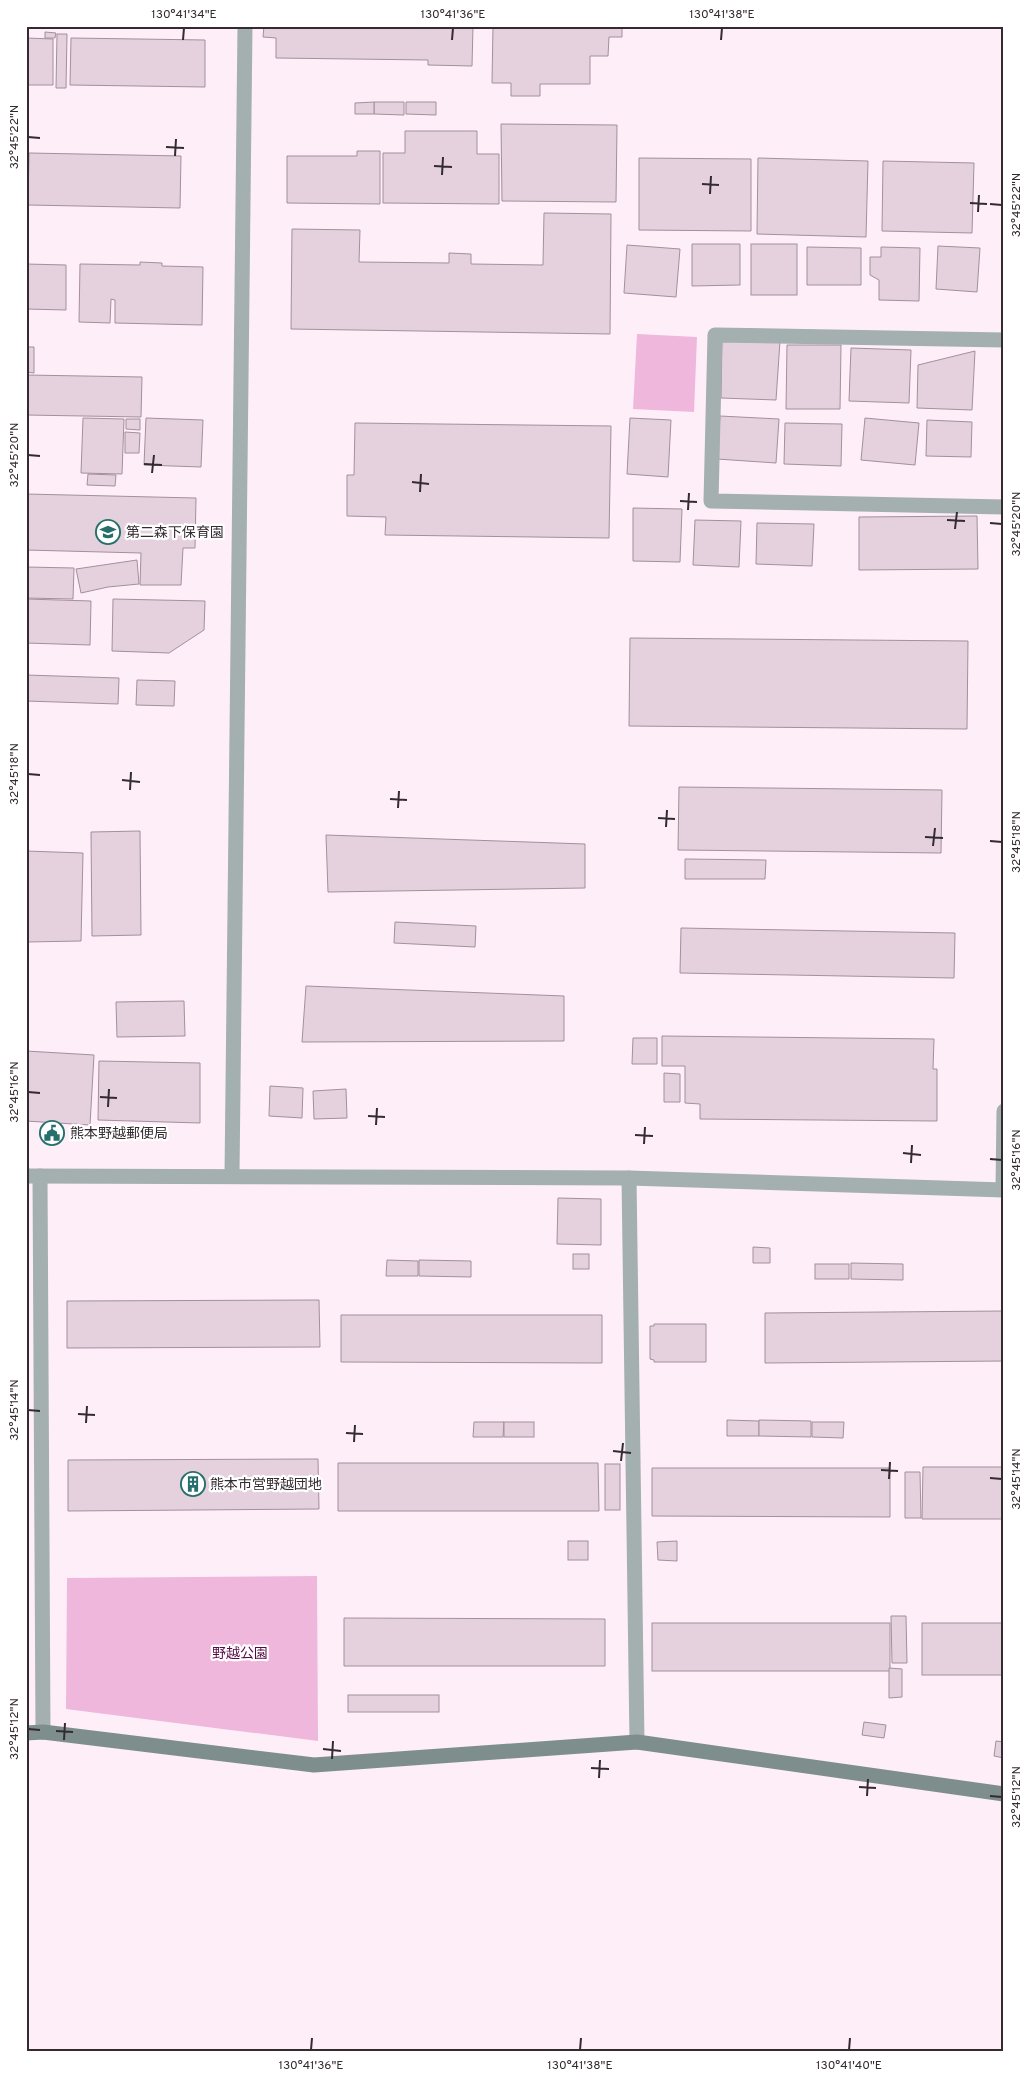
<svg xmlns="http://www.w3.org/2000/svg" width="1030" height="2078" font-family="Overpass,'Noto Sans JP',sans-serif">
  <rect width="100%" height="100%" fill="#feeef8"/>
  <g fill="#f0b7dd">
    <polygon points="637,334 697,337 694,412 633,409"/>
    <polygon points="317,1576 318,1741 66,1709 67,1578"/>
  </g>
  <g fill="#e5d1dd" stroke="#a2909c">
    <polygon points="264,26 473,26 472,66 428,65 428,60 276,58 276,38 263,37"/>
    <polygon points="493,26 622,26 622,37 609,37 608,56 590,56 590,84 540,84 540,96 511,96 511,83 492,83"/>
    <polygon points="45,32 56,33 55,38 45,38"/>
    <polygon points="57,34 67,34 66,88 56,88"/>
    <polygon points="26,38 53,39 53,85 26,85"/>
    <polygon points="71,38 205,40 205,87 70,85"/>
    <polygon points="374,102 404,102 404,115 374,114"/>
    <polygon points="374,102 374,114 355,114 355,103"/>
    <polygon points="406,102 436,102 436,115 406,114"/>
    <polygon points="501,124 617,125 616,202 502,201"/>
    <polygon points="405,131 477,131 477,154 499,154 499,204 383,203 383,153 405,153"/>
    <polygon points="357,151 380,151 380,204 287,203 287,156 357,156"/>
    <polygon points="29,153 181,156 180,208 28,205"/>
    <polygon points="639,158 751,159 751,231 639,230"/>
    <polygon points="758,158 868,161 866,237 757,234"/>
    <polygon points="883,161 974,163 972,233 882,231"/>
    <polygon points="544,213 611,214 610,334 291,329 292,229 360,230 359,262 449,263 449,253 471,254 471,264 543,265"/>
    <polygon points="692,244 740,244 740,285 692,286"/>
    <rect x="751" y="244" width="46" height="51"/>
    <polygon points="627,245 680,249 676,297 624,293"/>
    <polygon points="938,246 980,248 977,292 936,289"/>
    <polygon points="807,247 861,248 861,285 807,285"/>
    <polygon points="881,247 920,248 919,301 879,300 879,280 870,275 870,257 881,257"/>
    <polygon points="140,262 162,263 162,266 203,267 202,325 115,323 115,300 111,299 110,323 79,322 80,264 140,265"/>
    <polygon points="26,264 66,265 66,310 26,309"/>
    <polygon points="722,339 780,341 776,400 721,398"/>
    <polygon points="787,345 841,345 840,409 786,409"/>
    <polygon points="26,347 34,347 34,373 26,372"/>
    <polygon points="851,348 911,350 909,403 849,401"/>
    <polygon points="975,351 972,410 917,408 918,365"/>
    <polygon points="26,375 142,377 141,417 26,415"/>
    <polygon points="720,416 779,419 776,463 717,459"/>
    <polygon points="83,418 124,419 122,474 81,473"/>
    <polygon points="146,418 203,420 201,467 144,465"/>
    <polygon points="630,418 671,420 668,477 627,474"/>
    <polygon points="865,418 919,423 915,465 861,460"/>
    <polygon points="126,419 140,419 140,430 126,429"/>
    <polygon points="927,420 972,422 971,457 926,456"/>
    <polygon points="355,423 611,426 609,538 385,535 386,517 347,516 347,475 354,475"/>
    <polygon points="785,423 842,424 841,466 784,464"/>
    <polygon points="125,432 140,433 139,453 125,453"/>
    <polygon points="88,474 116,475 115,486 87,485"/>
    <polygon points="26,494 196,498 195,548 183,548 181,585 140,585 141,553 26,550"/>
    <polygon points="633,508 682,509 680,562 633,561"/>
    <polygon points="977,516 978,569 859,570 859,517"/>
    <polygon points="695,520 741,521 739,567 693,565"/>
    <polygon points="757,523 814,524 812,566 756,564"/>
    <polygon points="137,560 139,584 108,587 81,593 76,569"/>
    <polygon points="26,567 74,568 73,599 26,598"/>
    <polygon points="26,599 91,601 90,645 26,643"/>
    <polygon points="113,599 205,601 204,630 169,653 112,651"/>
    <polygon points="630,638 968,641 967,729 629,726"/>
    <polygon points="26,675 119,678 118,704 26,701"/>
    <polygon points="137,680 175,681 174,706 136,705"/>
    <polygon points="679,787 942,790 941,853 678,850"/>
    <polygon points="140,831 141,935 92,936 91,832"/>
    <polygon points="326,835 585,844 585,888 328,892"/>
    <polygon points="26,851 83,853 81,941 26,942"/>
    <polygon points="685,859 766,860 765,879 685,879"/>
    <polygon points="395,922 476,926 475,947 394,943"/>
    <polygon points="681,928 955,933 954,978 680,973"/>
    <polygon points="306,986 564,996 564,1041 302,1042"/>
    <polygon points="184,1001 185,1036 117,1037 116,1002"/>
    <polygon points="662,1036 934,1039 933,1069 937,1069 937,1121 700,1119 700,1104 685,1103 685,1066 662,1066"/>
    <polygon points="633,1038 657,1038 657,1064 632,1064"/>
    <polygon points="26,1051 94,1055 90,1125 26,1121"/>
    <polygon points="99,1061 200,1063 200,1123 98,1120"/>
    <polygon points="664,1073 680,1074 680,1102 664,1102"/>
    <polygon points="270,1086 303,1088 302,1118 269,1116"/>
    <polygon points="346,1089 347,1118 314,1119 313,1091"/>
    <polygon points="558,1198 601,1199 601,1245 557,1244"/>
    <polygon points="753,1247 770,1248 770,1263 753,1263"/>
    <rect x="573" y="1254" width="16" height="15"/>
    <polygon points="387,1260 418,1261 418,1276 386,1276"/>
    <polygon points="419,1260 471,1261 471,1277 419,1276"/>
    <polygon points="851,1263 903,1264 903,1280 851,1279"/>
    <rect x="815" y="1264" width="34" height="15"/>
    <polygon points="319,1300 320,1347 67,1348 67,1301"/>
    <polygon points="1004,1311 1004,1361 765,1363 765,1313"/>
    <polygon points="341,1315 602,1315 602,1363 341,1362"/>
    <polygon points="654,1324 706,1324 706,1362 654,1362 654,1360 650,1359 650,1326 654,1326"/>
    <polygon points="727,1420 759,1421 759,1436 727,1436"/>
    <polygon points="759,1420 811,1421 811,1437 759,1436"/>
    <polygon points="474,1422 504,1422 503,1437 473,1437"/>
    <rect x="504" y="1422" width="30" height="15"/>
    <polygon points="812,1422 844,1422 843,1438 812,1437"/>
    <polygon points="318,1459 319,1509 68,1511 68,1460"/>
    <polygon points="338,1463 598,1463 599,1511 338,1511"/>
    <rect x="605" y="1464" width="15" height="46"/>
    <polygon points="923,1467 1004,1467 1004,1519 922,1519"/>
    <polygon points="652,1468 890,1468 890,1517 652,1516"/>
    <polygon points="905,1472 920,1472 921,1518 905,1518"/>
    <rect x="568" y="1541" width="20" height="19"/>
    <polygon points="677,1541 677,1561 658,1560 657,1542"/>
    <polygon points="891,1616 906,1616 907,1663 892,1663"/>
    <polygon points="344,1618 605,1619 605,1666 344,1666"/>
    <rect x="652" y="1623" width="238" height="48"/>
    <rect x="922" y="1623" width="82" height="52"/>
    <polygon points="889,1668 902,1669 902,1697 889,1698"/>
    <rect x="348" y="1695" width="91" height="17"/>
    <polygon points="864,1722 886,1725 884,1738 862,1735"/>
    <polygon points="996,1741 1004,1742 1004,1758 994,1756"/>
  </g>
  <g fill="none" stroke-linecap="round" stroke-linejoin="round">
    <g stroke="#a4afaf" stroke-width="15">
      <polyline points="1004,340 715,335 711,501 1004,507"/>
      <polyline points="232,1175 245,26"/>
      <polyline points="26,1176 629,1178 1004,1190"/>
      <polyline points="40,1176 43,1732"/>
      <polyline points="629,1178 637,1742"/>
      <polyline points="1003,1190 1004,1111"/>
    </g>
    <polyline stroke="#7e8e8d" stroke-width="15" points="26,1733 43,1732 314,1765 637,1742 1004,1794"/>
  </g>
  <path fill="none" stroke="#332b30" stroke-width="2" d="M183 40 184 28M452 40 453 28M721 40 722 28M28 137 40 138M166 147 184 148M175 156 176 139M434 166 452 167M442 175 443 157M702 184 719 185M710 194 711 176M970 203 987 204M990 204 1002 205M978 212 979 195M28 455 40 456M144 464 162 465M152 473 154 455M412 482 429 484M420 492 421 474M680 501 697 502M688 510 689 493M947 520 965 521M990 523 1002 524M955 529 957 512M28 774 40 775M122 780 140 782M130 790 131 772M390 799 407 800M398 808 399 791M658 818 675 819M666 827 667 810M925 837 943 838M990 841 1002 842M933 846 935 828M28 1092 40 1093M100 1097 117 1098M108 1107 109 1089M368 1116 385 1117M376 1125 377 1108M635 1135 653 1136M644 1144 645 1127M903 1153 921 1155M990 1159 1002 1160M911 1163 912 1145M28 1410 40 1411M78 1414 95 1415M86 1423 87 1406M346 1433 363 1434M354 1442 355 1425M613 1451 631 1453M621 1461 623 1443M881 1470 898 1471M990 1478 1002 1479M889 1479 890 1462M28 1729 40 1730M56 1731 73 1732M64 1740 65 1723M323 1749 341 1751M332 1759 333 1741M591 1768 609 1769M599 1778 600 1760M859 1787 876 1788M867 1796 868 1779M990 1796 1002 1797M311 2050 312 2038M580 2050 581 2038M849 2050 850 2038"/>
  <defs>
    <symbol id="school-ring" viewBox="-11 -11 22 22"><circle r="9.5" fill="#fff" stroke="#25706d" stroke-width="1.5"/><path d="M0-5L7-2L0 1L-7-2ZM-4 1L0 2.5L4 1V4Q0 6-4 4Z" fill="#25706d"/></symbol>
    <symbol id="civic-ring" viewBox="-11 -11 22 22"><circle r="9.5" fill="#fff" stroke="#25706d" stroke-width="1.5"/><path d="M-.6-6.5H3V-4.5H.6V-3L4-1V1h2V6H-6V1h2V-1L-.6-3ZM-1.2 2.5V6h2.4V2.5Z" fill="#25706d"/></symbol>
    <symbol id="building-ring" viewBox="-11 -11 22 22"><circle r="9.5" fill="#fff" stroke="#25706d" stroke-width="1.5"/><path d="M-4-6H4V6H1V3H-1V6H-4ZM-2.5-4.3h1.7v1.8h-1.7ZM.8-4.3h1.7v1.8H.8ZM-2.5-1h1.7V.8h-1.7ZM.8-1h1.7V.8H.8Z" fill="#25706d"/></symbol>
  </defs>
  <g fill-rule="evenodd">
    <use href="#school-ring" x="94" y="518" width="28" height="28"/>
    <use href="#civic-ring" x="38" y="1119" width="28" height="28"/>
    <use href="#building-ring" x="179" y="1470" width="28" height="28"/>
  </g>
  <g text-anchor="middle" stroke-width="4.5" stroke-linejoin="round" paint-order="stroke">
    <g font-size="14" fill="#332b30" stroke="#fff" text-anchor="start">
      <text x="126" y="537">第二森下保育園</text>
      <text x="70" y="1138">熊本野越郵便局</text>
      <text x="210" y="1489">熊本市営野越団地</text>
    </g>
    <g font-size="14" fill="#570b46" stroke="#fff">
      <text x="240" y="1658">野越公園</text>
    </g>
  </g>
  <rect width="1030" height="2078" fill="none" stroke="#ffffff" stroke-width="55"/>
  <rect x="28" y="28" width="974" height="2022" fill="none" stroke="#332b30" stroke-width="2"/>
  <g font-size="12" text-anchor="middle" fill="#332b30">
    <text x="184" y="18">130°41'34"E</text>
    <text x="453" y="18">130°41'36"E</text>
    <text x="722" y="18">130°41'38"E</text>
    <text transform="translate(14 137) rotate(-90)" y="4">32°45'22"N</text>
    <text transform="translate(1016 205) rotate(-90)" y="4">32°45'22"N</text>
    <text transform="translate(14 455) rotate(-90)" y="4">32°45'20"N</text>
    <text transform="translate(1016 524) rotate(-90)" y="4">32°45'20"N</text>
    <text transform="translate(14 774) rotate(-90)" y="4">32°45'18"N</text>
    <text transform="translate(1016 842) rotate(-90)" y="4">32°45'18"N</text>
    <text transform="translate(14 1092) rotate(-90)" y="4">32°45'16"N</text>
    <text transform="translate(1016 1160) rotate(-90)" y="4">32°45'16"N</text>
    <text transform="translate(14 1410) rotate(-90)" y="4">32°45'14"N</text>
    <text transform="translate(1016 1479) rotate(-90)" y="4">32°45'14"N</text>
    <text transform="translate(14 1729) rotate(-90)" y="4">32°45'12"N</text>
    <text transform="translate(1016 1797) rotate(-90)" y="4">32°45'12"N</text>
    <text x="311" y="2069">130°41'36"E</text>
    <text x="580" y="2069">130°41'38"E</text>
    <text x="849" y="2069">130°41'40"E</text>
  </g>
</svg>
